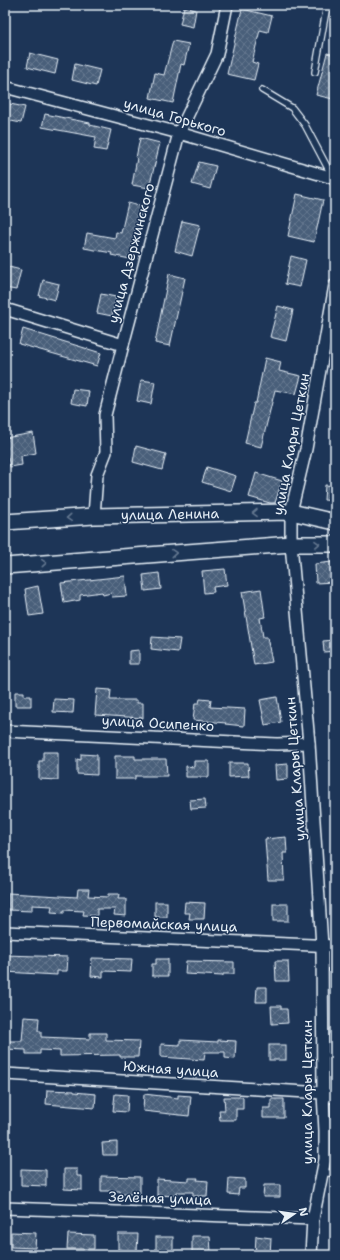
<svg xmlns="http://www.w3.org/2000/svg" width="340" height="1260" font-family="'Shantell Sans',sans-serif">
  <defs>
    <pattern id="building-cross-hatch" width="8" height="8" patternUnits="userSpaceOnUse"><rect width="8" height="8" fill="#495e7a"/><path d="M0 0l8 8M0 8l8-8" fill="none" stroke="#63768e"/></pattern>
  </defs>
  <rect width="100%" height="100%" fill="#1d3557"/>
  <filter id="ink" filterUnits="userSpaceOnUse"><feTurbulence type="fractalNoise" baseFrequency=".025" numOctaves="2"/><feDisplacementMap in="SourceGraphic" scale="8" xChannelSelector="R" yChannelSelector="G"/><feConvolveMatrix kernelMatrix="1 2 1 2 8 2 1 2 1" color-interpolation-filters="sRGB"/></filter>
  <g filter="url(#ink)">
    <g fill="url(#building-cross-hatch)" stroke="#e8f1f8">
      <polygon points="184,7 196,10 193,27 180,24"/>
      <polygon points="242,9 272,16 268,32 260,30 252,62 258,64 254,80 227,74"/>
      <polygon points="173,41 189,44 184,65 181,64 173,103 150,98 155,73 164,75"/>
      <polygon points="30,53 58,60 55,74 27,67"/>
      <polygon points="327,53 335,55 335,93 333,99 316,95"/>
      <polygon points="75,64 100,70 96,86 72,80"/>
      <polygon points="10,104 25,107 21,123 6,120"/>
      <polygon points="45,114 90,123 90,125 111,130 106,151 94,149 96,137 42,127"/>
      <polygon points="140,138 160,143 149,188 132,185 137,158 136,158"/>
      <polygon points="199,162 216,166 210,189 192,184"/>
      <polygon points="297,194 323,200 314,242 288,236"/>
      <polygon points="128,203 143,207 138,228 136,228 130,259 111,255 112,253 84,248 87,233 115,238 116,232 121,233"/>
      <polygon points="182,221 200,225 192,256 175,251"/>
      <polygon points="291,256 306,260 300,287 285,284"/>
      <polygon points="5,266 21,270 16,290 5,288"/>
      <polygon points="169,274 185,278 170,346 155,343"/>
      <polygon points="43,280 59,284 55,300 39,296"/>
      <polygon points="101,294 116,297 112,316 97,313"/>
      <polygon points="278,306 293,310 286,341 270,337"/>
      <polygon points="23,329 101,353 97,366 19,344"/>
      <polygon points="265,358 281,362 279,371 301,376 296,394 275,390 261,447 245,443 254,403 256,403"/>
      <polygon points="141,380 155,382 151,404 137,401"/>
      <polygon points="73,389 89,391 87,406 71,403"/>
      <polygon points="33,433 36,453 21,456 22,465 10,467 8,458 5,458 5,438"/>
      <polygon points="136,446 166,454 162,470 133,462"/>
      <polygon points="207,467 236,476 231,491 202,482"/>
      <polygon points="256,473 282,481 275,503 270,503 249,497"/>
      <polygon points="325,485 335,486 335,501 324,500"/>
      <polygon points="332,562 334,582 316,583 315,564"/>
      <polygon points="225,569 227,585 213,587 214,592 204,593 202,571"/>
      <polygon points="159,573 161,589 145,591 143,575"/>
      <polygon points="125,576 127,596 112,597 111,593 103,595 102,592 80,595 80,600 64,603 61,583"/>
      <polygon points="38,586 43,614 29,616 25,589"/>
      <polygon points="261,589 265,617 260,618 263,637 267,637 272,662 254,665 242,592"/>
      <polygon points="152,637 180,639 178,652 151,649"/>
      <polygon points="335,640 335,651 324,652 323,641"/>
      <polygon points="139,650 139,664 129,664 129,651"/>
      <polygon points="97,689 111,690 110,700 137,700 137,703 143,703 143,718 95,715"/>
      <polygon points="15,692 24,692 24,696 31,696 31,706 15,706"/>
      <polygon points="277,697 281,722 265,725 260,700"/>
      <polygon points="54,699 74,700 73,713 53,712"/>
      <polygon points="200,699 211,700 210,707 245,709 244,726 225,724 226,723 193,720 195,703 199,703"/>
      <polygon points="43,752 58,752 58,780 39,779 39,761 43,761"/>
      <polygon points="81,754 97,755 97,775 77,774 77,759 81,760"/>
      <polygon points="115,756 135,756 135,759 166,759 167,776 135,776 135,779 115,779"/>
      <polygon points="194,761 209,761 209,777 186,777 186,766 194,767"/>
      <polygon points="229,763 248,763 249,776 229,777"/>
      <polygon points="288,764 288,779 276,780 275,765"/>
      <polygon points="205,799 206,808 191,809 190,800"/>
      <polygon points="286,837 287,853 283,853 284,880 268,880 265,839"/>
      <polygon points="78,889 89,889 88,896 108,897 108,894 119,894 118,899 126,899 126,916 114,915 115,909 97,909 97,916 83,915 84,911 64,910 64,913 51,912 52,906 32,905 32,911 8,910 8,893 77,897"/>
      <rect x="155" y="902" width="12" height="15"/>
      <polygon points="185,902 205,903 204,919 189,919 190,913 184,913"/>
      <rect x="273" y="904" width="15" height="17"/>
      <polygon points="5,955 68,957 67,971 57,971 57,975 5,972"/>
      <polygon points="92,958 132,959 131,972 103,971 103,977 91,976"/>
      <polygon points="156,959 168,959 168,976 152,976 152,964 156,964"/>
      <polygon points="186,961 234,962 234,974 223,974 223,976 185,974"/>
      <polygon points="275,961 288,961 289,981 276,981"/>
      <polygon points="257,987 267,987 267,1002 256,1002"/>
      <polygon points="271,1006 281,1006 281,1009 287,1009 288,1023 272,1024"/>
      <polygon points="24,1017 39,1018 38,1031 41,1031 41,1037 90,1039 90,1033 106,1033 106,1040 139,1041 138,1057 120,1057 120,1055 60,1056 60,1051 40,1050 40,1054 26,1054 26,1050 5,1049 5,1041 22,1041"/>
      <polygon points="180,1040 218,1042 218,1040 236,1041 235,1059 225,1058 225,1052 205,1052 204,1060 161,1057 161,1044 180,1045"/>
      <rect x="269" y="1045" width="17" height="15"/>
      <polygon points="47,1090 74,1091 74,1092 96,1094 95,1108 46,1104"/>
      <polygon points="115,1094 128,1095 127,1112 113,1111"/>
      <polygon points="144,1094 178,1098 178,1095 191,1096 189,1116 143,1111"/>
      <polygon points="224,1097 243,1097 243,1109 236,1109 236,1120 220,1120 219,1110 225,1110"/>
      <polygon points="271,1099 284,1099 284,1118 263,1118 263,1108 271,1108"/>
      <polygon points="117,1142 117,1155 103,1155 102,1143"/>
      <polygon points="21,1169 46,1170 46,1186 21,1185"/>
      <polygon points="64,1169 77,1169 77,1176 82,1176 82,1190 64,1189"/>
      <polygon points="101,1176 140,1177 140,1194 120,1194 120,1191 101,1191"/>
      <polygon points="189,1178 198,1178 197,1180 208,1181 207,1196 193,1196 193,1192 176,1192 176,1196 157,1195 157,1179 189,1181"/>
      <polygon points="229,1178 245,1179 245,1188 239,1188 238,1195 228,1194"/>
      <polygon points="264,1185 280,1185 280,1197 263,1197"/>
      <polygon points="11,1232 36,1233 35,1248 11,1247"/>
      <polygon points="68,1234 94,1235 94,1249 67,1249"/>
      <polygon points="118,1234 138,1234 137,1251 118,1250"/>
      <polygon points="192,1236 210,1236 211,1252 192,1252"/>
      <polygon points="256,1236 271,1238 270,1255 255,1254"/>
      <rect x="156" y="1237" width="17" height="15"/>
    </g>
    <g fill="none" stroke-linecap="round" stroke-linejoin="round">
      <defs>
        <g id="lane">
          <polyline points="315,72 327,5"/>
          <polyline points="262,90 292,108 305,125 333,178"/>
          <polyline points="322,1173 335,1173"/>
        </g>
        <g id="street">
          <polyline points="5,87 179,133 333,178 335,180"/>
          <polyline points="5,309 123,345"/>
          <polyline points="94,516 97,475 106,452 105,415 123,345 179,133 217,54 227,5"/>
          <polyline points="5,731 277,744 309,743"/>
          <polyline points="5,932 335,946"/>
          <polyline points="5,1074 323,1093 335,1098"/>
          <polyline points="5,1208 313,1219"/>
          <polyline points="311,1255 313,1219 325,1159 325,1131 323,1093 322,946 309,743 291,544 291,512 306,449 335,285"/>
        </g>
        <g id="secondary">
          <polyline points="5,522 94,516 291,512 335,522"/>
          <polyline points="5,566 291,544 335,544"/>
        </g>
      </defs>
      <use href="#lane" stroke="#e8f1f8" stroke-width="8"/>
      <use href="#street" stroke="#e8f1f8" stroke-width="14"/>
      <use href="#secondary" stroke="#e8f1f8" stroke-width="18"/>
      <use href="#lane" stroke="#1d3557" stroke-width="5.5"/>
      <use href="#street" stroke="#1d3557" stroke-width="11"/>
      <use href="#secondary" stroke="#1d3557" stroke-width="15"/>
    </g>
    <defs><path id="oneway-chevron" d="M-2-3.5L2.5 0L-2 3.5" fill="none" stroke-width="1.6" stroke-linecap="round" stroke-linejoin="round"/></defs>
    <g stroke="#64778f">
      <use href="#oneway-chevron" transform="translate(255 513) rotate(179)"/>
      <use href="#oneway-chevron" transform="translate(69 518) rotate(176)"/>
      <use href="#oneway-chevron" transform="translate(317 544) rotate(-1)"/>
      <use href="#oneway-chevron" transform="translate(174 553) rotate(-4)"/>
      <use href="#oneway-chevron" transform="translate(44 563) rotate(-4)"/>
    </g>
  </g>
  <g text-anchor="middle" stroke-width="3" stroke-linejoin="round" paint-order="stroke">
    <g font-size="14" fill="#e8f1f8" stroke="#1d3557">
      <text transform="translate(175 117) rotate(16)" y="5">улица Горького</text>
      <text transform="translate(131 253) rotate(-75)" y="5">улица Дзержинского</text>
      <text transform="translate(291 444) rotate(-79)" y="5">улица Клары Цеткин</text>
      <text transform="translate(170 514) rotate(-1)" y="5">улица Ленина</text>
      <text transform="translate(158 723) rotate(3)" y="5">улица Осипенко</text>
      <text transform="translate(295 769) rotate(-94)" y="5">улица Клары Цеткин</text>
      <text transform="translate(164 924) rotate(2)" y="5">Первомайская улица</text>
      <text transform="translate(171 1069) rotate(4)" y="5">Южная улица</text>
      <text transform="translate(307 1092) rotate(-90)" y="5">улица Клары Цеткин</text>
      <text transform="translate(160 1198) rotate(2)" y="5">Зелёная улица</text>
    </g>
  </g>
  <rect width="340" height="1260" fill="none" stroke="#1d3557" stroke-width="20"/>
  <rect x="10" y="10" width="320" height="1240" fill="none" stroke="#e8f1f8" stroke-width="1.5" filter="url(#ink)"/>
  <g transform="translate(294 1214) rotate(77)" stroke="#1d3557" stroke-width="3" paint-order="stroke">
  <path d="M0-3L7 15L0 10L-7 15Z" fill="#e8f1f8"/>
  <text y="-6" font-size="11" font-weight="bold" text-anchor="middle" fill="#e8f1f8">N</text>
  </g>
</svg>
